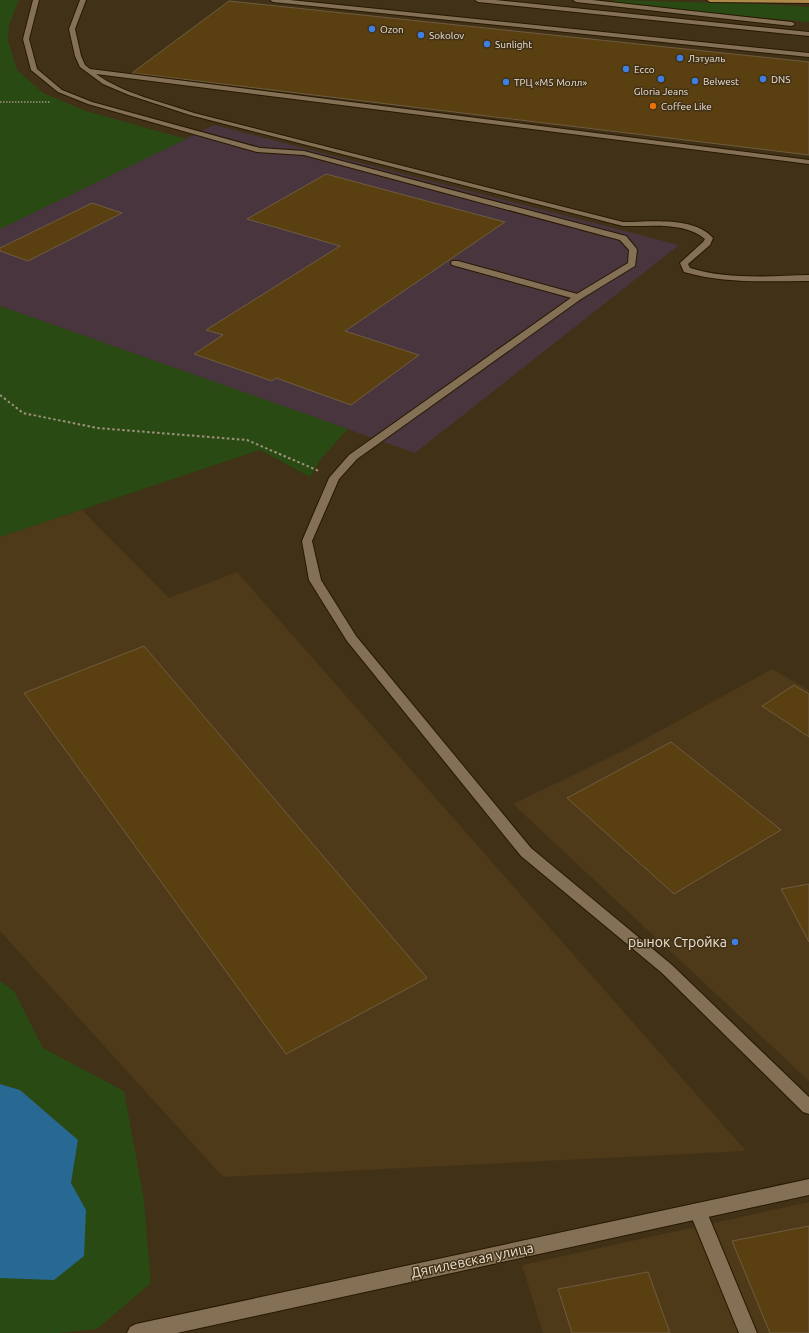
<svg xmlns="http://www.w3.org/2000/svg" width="809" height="1333" font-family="Ubuntu,sans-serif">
  <rect width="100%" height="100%" fill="#413117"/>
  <g fill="#4e3a18">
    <polygon points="82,510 169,598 237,572 746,1151 223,1177 0,931 0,537"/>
    <polygon points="772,669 809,690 809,1081 513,804 625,750"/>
    <polygon points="809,1202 809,1333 543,1333 522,1265"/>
  </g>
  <polygon fill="#48353e" points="214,125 679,245 415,453 0,306 0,229"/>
  <g fill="#2a4a13">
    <polygon points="0,0 19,0 9,25 8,40 17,70 43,93 86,111 186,139 0,229"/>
    <polygon points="614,0 762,4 809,7 809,22 611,3"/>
    <polygon points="0,306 348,429 321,459 310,477 260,450 0,537"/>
    <polygon points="0,981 14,991 43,1048 124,1091 144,1200 151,1283 97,1329 59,1333 0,1333 0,1278 8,1278 86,1210 71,1183 78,1140 20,1090 0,1084"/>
  </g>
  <polygon fill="#276993" points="0,1084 20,1090 78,1140 71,1183 86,1210 84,1256 54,1280 0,1278"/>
  <g fill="#5a3f11" stroke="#6e5c41">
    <polygon points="229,1 809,62 809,155 132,73"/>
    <polygon points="326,174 505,222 345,331 419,355 351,405 276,378 272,381 194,354 223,335 206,330 340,246 247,219"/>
    <polygon points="92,203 122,213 28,261 0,251 0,248"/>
    <polygon points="144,646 427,978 286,1054 24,693"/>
    <polygon points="794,685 809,694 809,737 762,706"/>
    <polygon points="671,742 781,830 674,894 567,798"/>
    <polygon points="809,884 809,942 781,889"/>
    <polygon points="809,1226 809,1333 770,1333 732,1241"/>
    <polygon points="648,1272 670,1333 572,1333 558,1289"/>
  </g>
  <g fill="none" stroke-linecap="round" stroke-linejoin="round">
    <defs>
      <g id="lane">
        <polygon points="452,261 458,261 581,295 582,297 578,300 575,299 452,265 451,263"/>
        <polygon points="698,1203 704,1205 757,1333 739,1333 689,1211 692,1205"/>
      </g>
      <g id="street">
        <polygon points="33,0 39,0 29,39 37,69 62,90 92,102 260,148 304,151 626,236 636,248 637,250 635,266 581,299 357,459 339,479 312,541 321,580 356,636 531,848 672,965 809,1097 809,1114 803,1112 662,973 521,856 347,641 309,580 302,541 329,478 349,455 575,295 628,263 629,250 620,240 304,155 257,152 88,104 58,92 31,70 23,39"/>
        <path d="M80 0H86L75 29 81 56 85 65 90 69 809 160V164L96 74C124 94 162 102 194 113L623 222C649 222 694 216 713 238L710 245 688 264 690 268C729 280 769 276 809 275V281C767 281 725 284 684 272L680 263 703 242 705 239C683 221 650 227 623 226L190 115 129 95 103 84 80 67 75 56 69 29Z"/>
        <polygon points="270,0 290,0 809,53 809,57 273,2"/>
        <polygon points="475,0 495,0 809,32 809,36 478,2"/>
        <polygon points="573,0 592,0 792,22 795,24 792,26 576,2"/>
      </g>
      <polygon id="secondary" points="809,1179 809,1195 177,1333 127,1333 130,1327 136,1324"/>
      <polygon id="primary" points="707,0 809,0 809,3 710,2"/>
    </defs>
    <use href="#lane" stroke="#271800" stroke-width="2"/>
    <use href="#street" stroke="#271800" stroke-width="2"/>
    <use href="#secondary" stroke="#271800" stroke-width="2"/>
    <use href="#primary" stroke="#271800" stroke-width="2"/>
    <polyline stroke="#9f917d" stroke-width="1.5" stroke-dasharray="1.5 1.5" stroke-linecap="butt" points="0,102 51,102"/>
    <polyline stroke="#9f917d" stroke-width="2" stroke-dasharray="2.5 2.5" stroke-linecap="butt" points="0,395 23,413 97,428 247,440 319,471"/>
    <use href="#lane" fill="#847155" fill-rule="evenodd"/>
    <use href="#street" fill="#847155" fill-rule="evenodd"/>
    <use href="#secondary" fill="#847155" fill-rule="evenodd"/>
    <use href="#primary" fill="#ad8a49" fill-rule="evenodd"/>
  </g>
  <g fill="#3f7fe0" stroke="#413117" stroke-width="1.5">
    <circle cx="372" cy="29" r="4"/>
    <circle cx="421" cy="35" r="4"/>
    <circle cx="487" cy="44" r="4"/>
    <circle cx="680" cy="58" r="4"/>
    <circle cx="626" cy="69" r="4"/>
    <circle cx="661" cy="79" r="4"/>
    <circle cx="763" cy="79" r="4"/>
    <circle cx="695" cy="81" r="4"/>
    <circle cx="506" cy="82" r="4"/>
    <circle cx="735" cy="942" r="4"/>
  </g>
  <circle fill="#e8710a" stroke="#413117" stroke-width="1.5" cx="653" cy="106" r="4"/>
  <g text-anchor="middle" stroke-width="3" stroke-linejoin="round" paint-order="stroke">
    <g font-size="10" fill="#ede2d3" stroke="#413117" text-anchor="start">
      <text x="380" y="33">Ozon</text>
      <text x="429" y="39">Sokolov</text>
      <text x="495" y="48">Sunlight</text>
      <text x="688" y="62">Лэтуаль</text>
      <text x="634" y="73">Ecco</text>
      <text x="771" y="83">DNS</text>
      <text x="703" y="85">Belwest</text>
      <text x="514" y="86">ТРЦ «М5 Молл»</text>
      <text x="661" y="95" text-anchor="middle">Gloria Jeans</text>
      <text x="661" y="110">Coffee Like</text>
    </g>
    <g font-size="14" fill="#ede2d3" stroke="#413117" text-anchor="end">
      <text x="727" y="947">рынок Стройка</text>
    </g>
    <g font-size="14" fill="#ede2d3" stroke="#413117">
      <text transform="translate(472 1260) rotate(-12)" y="5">Дягилевская улица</text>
    </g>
  </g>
</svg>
